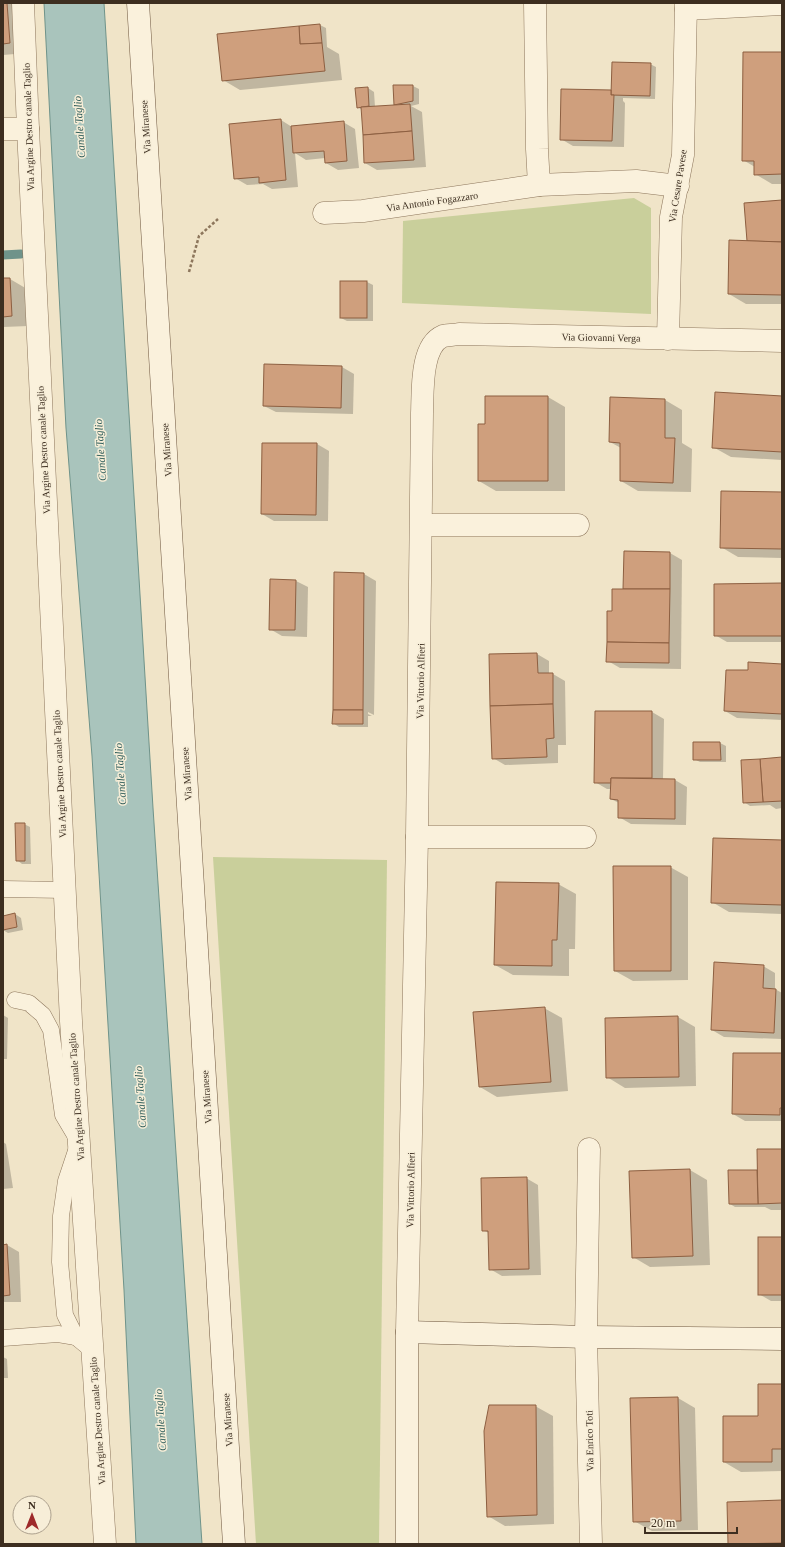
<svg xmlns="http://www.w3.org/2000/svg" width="785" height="1547" font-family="'Times New Roman',serif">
  <rect width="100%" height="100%" fill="#f0e4c8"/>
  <g fill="#c9cf9b">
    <polygon points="634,198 651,208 651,314 402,303 403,221"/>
    <polygon points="213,857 387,860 379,1544 256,1544"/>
  </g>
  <polygon fill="#a9c4bc" stroke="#6f938a" points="44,3 104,3 153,808 202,1544 136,1544 124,1290 107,1008 92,756 66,428"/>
  <g fill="#0003">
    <polygon points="3,3 23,3 27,53 3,55"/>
    <polygon points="320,25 326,28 327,47 339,54 342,80 240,90 223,80"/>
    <polygon points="782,53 782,184 772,184 755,174 755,167 743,160"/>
    <polygon points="650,64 656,67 655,99 623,98 623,101 625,103 624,147 573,146 561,139 611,91 612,92"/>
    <polygon points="394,86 413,86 419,89 419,104 411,106 422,112 426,167 377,170 365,163 362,110 358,107 356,89 368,88 374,92 375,107 395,106"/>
    <polygon points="281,120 292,127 343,122 355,129 359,168 338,170 326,163 325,158 306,160 295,153 298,187 272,189 263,184 247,185 235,178"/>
    <polygon points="782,201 782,304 746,304 729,294 748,242"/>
    <polygon points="3,279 10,279 27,289 29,326 3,327"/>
    <polygon points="341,282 367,282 373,285 373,321 347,321 341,318"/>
    <polygon points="342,367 354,374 353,414 276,412 264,406"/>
    <polygon points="548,397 565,407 565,491 496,491 479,481 486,425"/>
    <polygon points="782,397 782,460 731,457 713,447"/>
    <polygon points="665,400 682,410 682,443 692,449 691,492 638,491 621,481 621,448 610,442"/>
    <polygon points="317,444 329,451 328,521 274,521 262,514"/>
    <polygon points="782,493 782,558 738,557 721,547"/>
    <polygon points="670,553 682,560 681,669 620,668 608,661 613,612 624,590"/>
    <polygon points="364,574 376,581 374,715 368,712 368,714 372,716 368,716 368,727 339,727 333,723"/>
    <polygon points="296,581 308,587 307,637 282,636 270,629"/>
    <polygon points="782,584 782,642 727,642 715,635"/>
    <polygon points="537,654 549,661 549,674 553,674 565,681 566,745 558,745 558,763 505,765 493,758 490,655"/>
    <polygon points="782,665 782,720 737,718 725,711 749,671"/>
    <polygon points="596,712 652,712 664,719 663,780 675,780 687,787 686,825 631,824 619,817 619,803 611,799 612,789 607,789 595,782"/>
    <polygon points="694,743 720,743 726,746 726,762 700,762 694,759"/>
    <polygon points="782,758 782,808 776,809 770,805 750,806 744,802"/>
    <polygon points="24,824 30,827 31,864 22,864 17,860"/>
    <polygon points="782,841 782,914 729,912 712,902"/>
    <polygon points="670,867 688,877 688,980 633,981 615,971"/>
    <polygon points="558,884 576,894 575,949 569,949 569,976 513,975 495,965"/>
    <polygon points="15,914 21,918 23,930 8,933 3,930 3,917"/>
    <polygon points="763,966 775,973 775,989 782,993 782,1039 724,1037 712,1030"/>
    <polygon points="544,1008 562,1018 568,1091 497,1097 480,1087"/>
    <polygon points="3,1015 8,1018 7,1059 3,1059"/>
    <polygon points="678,1017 695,1027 696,1086 625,1088 607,1077"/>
    <polygon points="782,1054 782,1121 745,1121 733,1114"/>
    <polygon points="3,1142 6,1144 13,1188 3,1189"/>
    <polygon points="782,1150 782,1210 771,1210 765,1207 735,1207 730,1204 757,1171 758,1172"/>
    <polygon points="690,1170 707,1180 710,1265 650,1267 633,1257 630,1172"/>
    <polygon points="526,1178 538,1185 541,1275 502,1276 490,1269 489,1233 483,1230"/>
    <polygon points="782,1238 782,1301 771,1301 759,1294"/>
    <polygon points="7,1245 19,1252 21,1302 3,1302 3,1246"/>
    <polygon points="3,1357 7,1359 8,1378 3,1378"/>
    <polygon points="782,1385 782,1471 741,1472 724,1462 759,1417"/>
    <polygon points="678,1398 695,1408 698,1530 652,1531 634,1521"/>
    <polygon points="535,1406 553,1416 554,1524 505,1526 488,1516"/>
    <polygon points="782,1501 782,1544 729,1544 728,1503"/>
  </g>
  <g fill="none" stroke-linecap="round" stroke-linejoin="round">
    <polyline stroke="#6f938a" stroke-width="9" points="3,255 21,254"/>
  </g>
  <g fill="#cf9f7d" stroke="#8d5f41">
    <polygon points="3,3 7,3 10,43 3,44"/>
    <polygon points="320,24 322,43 300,44 299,26"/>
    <polygon points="299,26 300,44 322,43 325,71 222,81 217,34"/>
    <polygon points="743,52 782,52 782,174 754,175 754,161 742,161"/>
    <polygon points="612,62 651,63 650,96 611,95"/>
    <polygon points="393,85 413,85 413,101 394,105"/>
    <polygon points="368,87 369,106 357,108 355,88"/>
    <polygon points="561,89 611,90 611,95 614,95 612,141 560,140"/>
    <polygon points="410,104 412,131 363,135 361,107"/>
    <polygon points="281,119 286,180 259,183 259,177 234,179 229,124"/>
    <polygon points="344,121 347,161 325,163 324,151 293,153 291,126"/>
    <polygon points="412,131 414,160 364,163 363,135"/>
    <polygon points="782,200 782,242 747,241 744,203"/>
    <polygon points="729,240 782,242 782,295 728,294"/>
    <polygon points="3,278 10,278 12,316 3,317"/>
    <rect x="340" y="281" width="27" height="37"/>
    <polygon points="264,364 342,366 341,408 263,406"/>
    <polygon points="715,392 782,396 782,452 712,448"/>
    <polygon points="485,396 548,396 548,481 478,481 478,424 485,424"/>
    <polygon points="610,397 665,399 665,438 675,438 673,483 620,481 620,443 609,442"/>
    <polygon points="262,443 317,443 316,515 261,514"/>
    <polygon points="721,491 782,492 782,549 720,548"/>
    <polygon points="624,551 670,552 670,589 623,589"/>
    <polygon points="334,572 364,573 363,710 333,710"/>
    <polygon points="270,579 296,580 295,630 269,630"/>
    <polygon points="782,583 782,636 714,636 714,584"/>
    <polygon points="612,589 670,589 669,643 607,642 607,611 612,611"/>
    <polygon points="607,642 669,643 669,663 606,662"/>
    <polygon points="537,653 538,673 553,673 553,704 490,706 489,654"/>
    <polygon points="748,662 782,664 782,714 724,711 726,670 748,670"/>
    <polygon points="553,704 554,738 546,739 547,757 492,759 490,706"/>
    <polygon points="333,710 363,710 363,724 332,724"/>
    <polygon points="595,711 652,711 652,778 611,778 611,783 594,783"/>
    <polygon points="693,742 720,742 721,760 693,760"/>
    <polygon points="782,757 782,801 763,802 760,759"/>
    <polygon points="760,759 763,802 743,803 741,760"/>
    <polygon points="611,778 675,779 675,819 618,818 618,800 610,799"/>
    <polygon points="15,823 25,823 25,861 16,861"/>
    <polygon points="713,838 782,840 782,905 711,903"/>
    <polygon points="613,866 671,866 671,971 614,971"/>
    <polygon points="496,882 559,883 557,940 552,940 552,966 494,965"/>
    <polygon points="15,913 17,927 3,930 3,916"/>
    <polygon points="714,962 764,965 763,988 776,989 774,1033 711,1030"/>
    <polygon points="545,1007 551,1082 479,1087 473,1012"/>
    <polygon points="678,1016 679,1077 606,1078 605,1018"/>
    <polygon points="733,1053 782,1053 782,1108 780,1108 780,1115 732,1114"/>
    <polygon points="757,1149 782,1149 782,1203 758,1204"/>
    <polygon points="690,1169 693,1256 632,1258 629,1171"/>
    <polygon points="728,1170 757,1170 758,1204 729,1204"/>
    <polygon points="527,1177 529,1269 489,1270 488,1231 482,1231 481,1178"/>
    <rect x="758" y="1237" width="24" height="58"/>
    <polygon points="7,1244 10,1295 3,1296 3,1245"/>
    <polygon points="758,1384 782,1384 782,1449 772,1449 772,1462 723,1462 723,1416 758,1416"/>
    <polygon points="678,1397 681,1521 633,1522 630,1398"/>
    <polygon points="489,1405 536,1405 537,1515 487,1517 484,1431"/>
    <polygon points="782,1500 782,1543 728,1544 727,1502"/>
  </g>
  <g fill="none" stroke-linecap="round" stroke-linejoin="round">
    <defs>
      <g id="lane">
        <polyline points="3,889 65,890"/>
        <polyline points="15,1000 29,1003 43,1015 51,1030 63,1115 79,1142 66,1181 61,1216 60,1262 65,1315 76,1337 93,1351"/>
        <polyline points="3,1338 58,1334 76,1337"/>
      </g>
      <g id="street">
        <polyline points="23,3 28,129 71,1021 105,1544"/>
        <polyline points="535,3 537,149 539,185"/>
        <polyline points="686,9 782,4"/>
        <polyline points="3,129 28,129"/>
        <polyline points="324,213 363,211 539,185 636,181 678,186"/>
        <polyline points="668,339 671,217 683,155 686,3"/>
        <polyline points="422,525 578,525"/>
        <polyline points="417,837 585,837"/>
        <polyline points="589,1149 586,1337 591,1544"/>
        <path d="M407 1332 417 837 422 413C423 392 420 346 443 336 447 335 454 335 459 334L782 341"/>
      </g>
      <g id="secondary">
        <polyline points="138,3 234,1544"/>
        <polyline points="407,1544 407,1332 586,1337 782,1339"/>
      </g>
    </defs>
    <use href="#lane" stroke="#8d765c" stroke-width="17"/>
    <use href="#street" stroke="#8d765c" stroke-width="23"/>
    <use href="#secondary" stroke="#6f573f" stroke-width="23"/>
    <polyline stroke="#8d765c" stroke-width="2.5" stroke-dasharray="3 2" stroke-linecap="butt" points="189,272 199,236 218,219"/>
    <use href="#lane" stroke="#faf1dc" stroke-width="16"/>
    <use href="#street" stroke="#faf1dc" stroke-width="22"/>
    <use href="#secondary" stroke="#faf1dc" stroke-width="22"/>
  </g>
  <g text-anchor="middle" stroke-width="3" stroke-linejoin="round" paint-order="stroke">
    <g font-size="10" fill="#3d2e20" stroke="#f7eed8">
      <text transform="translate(28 127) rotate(-92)" y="4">Via Argine Destro canale Taglio</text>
      <text transform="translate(145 127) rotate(-94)" y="4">Via Miranese</text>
      <text transform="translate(677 186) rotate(-81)" y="4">Via Cesare Pavese</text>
      <text transform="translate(432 201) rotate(-8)" y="4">Via Antonio Fogazzaro</text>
      <text transform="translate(601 337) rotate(1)" y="4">Via Giovanni Verga</text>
      <text transform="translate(43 450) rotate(-93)" y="4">Via Argine Destro canale Taglio</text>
      <text transform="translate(166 450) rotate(-94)" y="4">Via Miranese</text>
      <text transform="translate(420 681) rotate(-89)" y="4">Via Vittorio Alfieri</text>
      <text transform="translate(59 774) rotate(-93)" y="4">Via Argine Destro canale Taglio</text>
      <text transform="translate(186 774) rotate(-94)" y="4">Via Miranese</text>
      <text transform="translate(76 1097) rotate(-94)" y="4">Via Argine Destro canale Taglio</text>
      <text transform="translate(206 1097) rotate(-94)" y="4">Via Miranese</text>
      <text transform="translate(410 1190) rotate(-89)" y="4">Via Vittorio Alfieri</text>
      <text transform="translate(227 1420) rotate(-94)" y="4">Via Miranese</text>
      <text transform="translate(97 1421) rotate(-94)" y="4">Via Argine Destro canale Taglio</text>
      <text transform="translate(589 1441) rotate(-91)" y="4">Via Enrico Toti</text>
    </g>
    <g font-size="11" font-style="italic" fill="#2f5d5a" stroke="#f7eed8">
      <text transform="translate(79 127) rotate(-94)" y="4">Canale Taglio</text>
      <text transform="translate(100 450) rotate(-94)" y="4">Canale Taglio</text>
      <text transform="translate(120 774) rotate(-94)" y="4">Canale Taglio</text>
      <text transform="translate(140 1097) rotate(-94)" y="4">Canale Taglio</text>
      <text transform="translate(160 1420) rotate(-94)" y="4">Canale Taglio</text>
    </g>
  </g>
  <rect width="785" height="1547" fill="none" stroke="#3d2e20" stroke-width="8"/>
  <g transform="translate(32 1515)"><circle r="19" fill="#f7eed8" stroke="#ada18e"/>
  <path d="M0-3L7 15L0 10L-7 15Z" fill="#9e2a2b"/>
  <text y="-6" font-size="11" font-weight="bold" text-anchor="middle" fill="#3d2e20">N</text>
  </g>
  <path d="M645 1527v6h92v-6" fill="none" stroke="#3d2e20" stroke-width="2"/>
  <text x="651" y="1527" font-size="12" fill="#3d2e20" stroke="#f7eed8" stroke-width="3" paint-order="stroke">20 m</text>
</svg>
